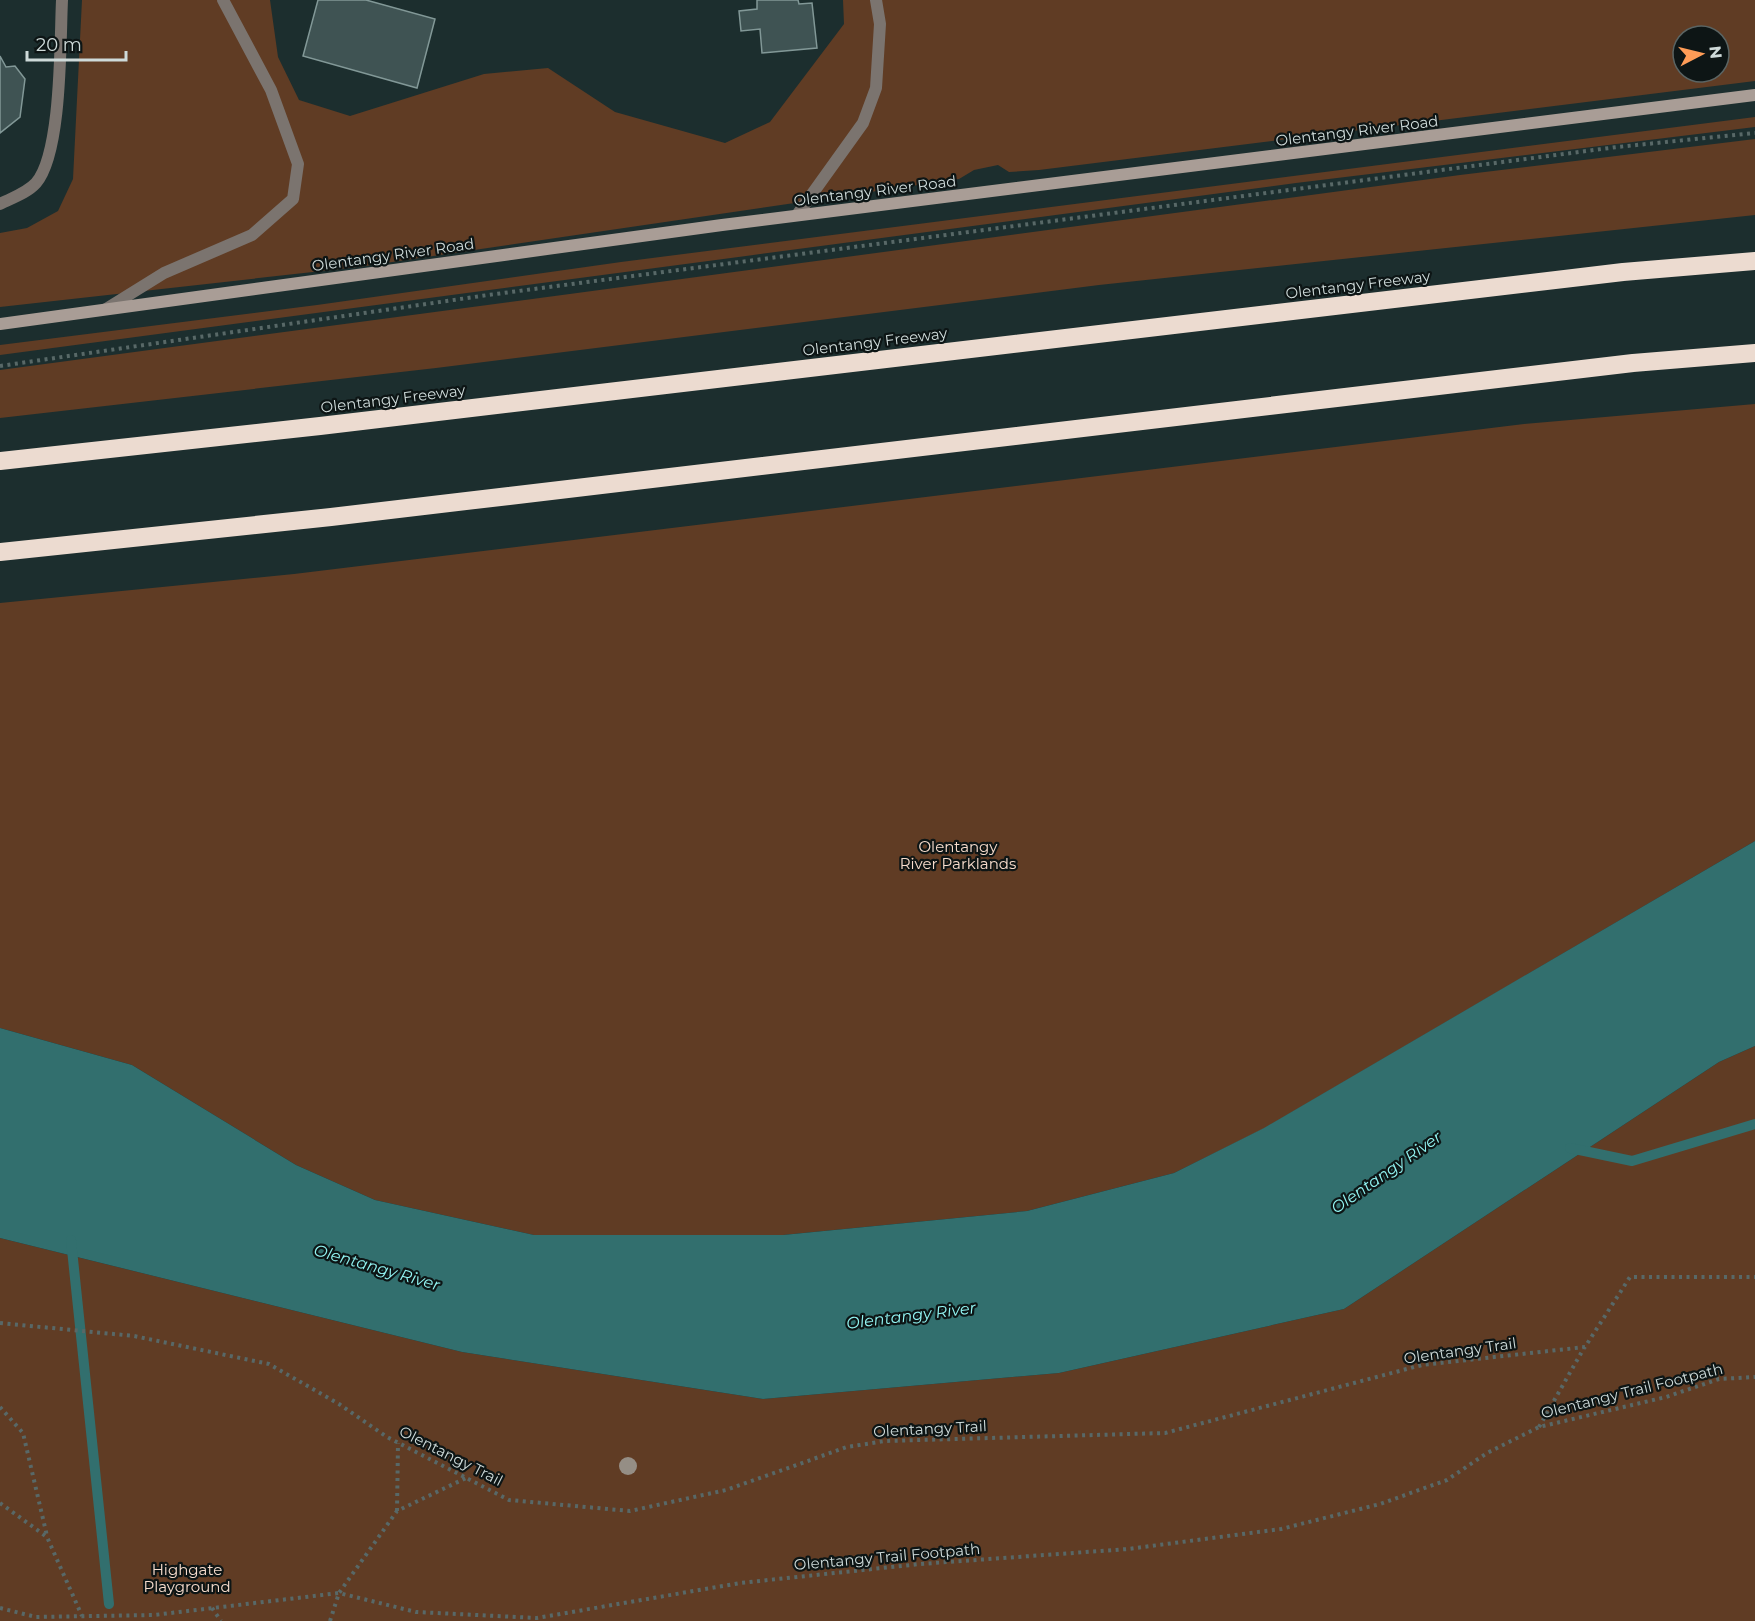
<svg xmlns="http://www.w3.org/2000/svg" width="1755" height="1621" font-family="Montserrat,sans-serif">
  <rect width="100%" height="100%" fill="#1c2e2e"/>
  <g fill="#603c24" fill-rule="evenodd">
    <path d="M82 0H270L278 57 299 100 350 116 484 74 548 68 615 112 725 143 770 122 844 24 843 0H1755V81L1039 170 1009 172 998 165 974 170 959 179 358 267 0 307V233L27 228 58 211 73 179ZM1683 36H1719V72H1683Z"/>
    <polygon points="1755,117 1755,127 1296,183 0,355 0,345 317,305 621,262"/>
    <polygon points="1755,139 1755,215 1099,285 436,368 0,418 0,370 1460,175"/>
    <polygon points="1755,404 1755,841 1265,1128 1174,1173 1027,1211 783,1235 534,1235 375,1200 296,1165 132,1065 0,1028 0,603 294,574 1524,424"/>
    <polygon points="1755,1046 1755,1621 0,1621 0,1238 462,1352 763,1399 1059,1373 1344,1309 1719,1062"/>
  </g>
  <polygon fill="#326f6e" points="1755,841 1755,1046 1719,1062 1344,1309 1059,1373 763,1399 462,1352 0,1238 0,1028 132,1065 296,1165 375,1200 534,1235 783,1235 1027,1211 1174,1173 1264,1128"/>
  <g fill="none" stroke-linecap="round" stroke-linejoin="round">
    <g stroke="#326f6e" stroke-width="10">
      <polyline points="1570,1148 1632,1161 1755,1124"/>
      <polyline points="71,1240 109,1604"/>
    </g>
  </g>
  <g fill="#3f5353" stroke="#829897" stroke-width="1.5">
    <polygon points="318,0 366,0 435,19 417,88 303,56"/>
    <polygon points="757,0 798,0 799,4 812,3 817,48 762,53 760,29 741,31 739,11 757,9"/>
    <polygon points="0,56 6,67 15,66 25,79 20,117 0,133"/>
  </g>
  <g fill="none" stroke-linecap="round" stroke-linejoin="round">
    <g stroke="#586867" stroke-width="4" stroke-dasharray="3 4.5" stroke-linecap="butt">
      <polyline points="0,366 488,295 1617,147 1755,133"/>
      <polyline points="0,1323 134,1336 269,1364 339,1404 387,1437 509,1500 630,1511 726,1490 847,1447 885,1441 1165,1433 1422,1365 1585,1347 1630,1277 1755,1277"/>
      <polyline points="0,1407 23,1433 47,1536"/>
      <polyline points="1539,1427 1584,1348"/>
      <polyline points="0,1503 47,1537 82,1616"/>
      <polyline points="397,1511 398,1443"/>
      <polyline points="0,1608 36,1617 154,1615 339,1593 416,1612 537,1618 740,1583 920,1564 1128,1549 1281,1529 1380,1504 1447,1480 1487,1453 1539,1427 1666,1397 1719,1379 1755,1377"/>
      <polyline points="212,1608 221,1621"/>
      <polyline points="330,1621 339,1593 397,1511 466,1478"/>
    </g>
    <g stroke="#7b746f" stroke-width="12">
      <polyline points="797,215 863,123 876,88 880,24 876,0"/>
      <polyline points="106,309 164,273 252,235 293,199 298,164 271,90 223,0"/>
    </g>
    <path stroke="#7b746f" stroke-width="12" d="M0 204C12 198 27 193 36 183 62 153 60 41 62 0"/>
    <polyline stroke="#a99d96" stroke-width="12" points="0,324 722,225 1755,95"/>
    <g stroke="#ecdbd0" stroke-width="18">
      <polyline points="0,461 320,426 1623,272 1755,261"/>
      <polyline points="0,552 331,517 1633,363 1755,353"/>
    </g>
  </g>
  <circle fill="#958e85" cx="628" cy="1466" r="9"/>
  <g text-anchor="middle" stroke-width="4.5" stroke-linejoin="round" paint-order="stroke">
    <g font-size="15" fill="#cedad9" stroke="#0d1515">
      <text transform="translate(1357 131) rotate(-7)" y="5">Olentangy River Road</text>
      <text transform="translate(875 191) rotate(-7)" y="5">Olentangy River Road</text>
      <text transform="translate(393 255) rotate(-8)" y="5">Olentangy River Road</text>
      <text transform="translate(1358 285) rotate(-7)" y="5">Olentangy Freeway</text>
      <text transform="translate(875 342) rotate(-7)" y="5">Olentangy Freeway</text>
      <text transform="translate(393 399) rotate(-7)" y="5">Olentangy Freeway</text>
      <text transform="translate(1460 1351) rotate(-8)" y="5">Olentangy Trail</text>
      <text transform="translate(1632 1391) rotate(-14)" y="5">Olentangy Trail Footpath</text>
      <text transform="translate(930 1429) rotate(-3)" y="5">Olentangy Trail</text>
      <text transform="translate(451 1456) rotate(27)" y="5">Olentangy Trail</text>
      <text transform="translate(887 1557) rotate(-5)" y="5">Olentangy Trail Footpath</text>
    </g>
    <g font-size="15" fill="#f8ddcd" stroke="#0d1515">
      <text x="958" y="852">Olentangy<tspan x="958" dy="17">River Parklands</tspan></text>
      <text x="187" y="1575">Highgate<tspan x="187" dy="17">Playground</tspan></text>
    </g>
    <g font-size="16" font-style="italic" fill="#93f6f4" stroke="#0d1515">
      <text transform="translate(1386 1172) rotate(-35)" y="6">Olentangy River</text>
      <text transform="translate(377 1267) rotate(16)" y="6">Olentangy River</text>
      <text transform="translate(911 1315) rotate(-7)" y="6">Olentangy River</text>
    </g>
  </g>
  <g transform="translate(1701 54) rotate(83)"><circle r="28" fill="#0d1515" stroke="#5a6463" stroke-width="1.5"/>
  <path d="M0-4.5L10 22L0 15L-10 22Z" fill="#fe9c57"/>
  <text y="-9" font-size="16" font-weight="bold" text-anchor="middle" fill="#cedad9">N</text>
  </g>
  <path d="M27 51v9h99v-9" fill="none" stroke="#cedad9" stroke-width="3"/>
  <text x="36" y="51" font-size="18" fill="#cedad9" stroke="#0d1515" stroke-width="4.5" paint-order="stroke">20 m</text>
</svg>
